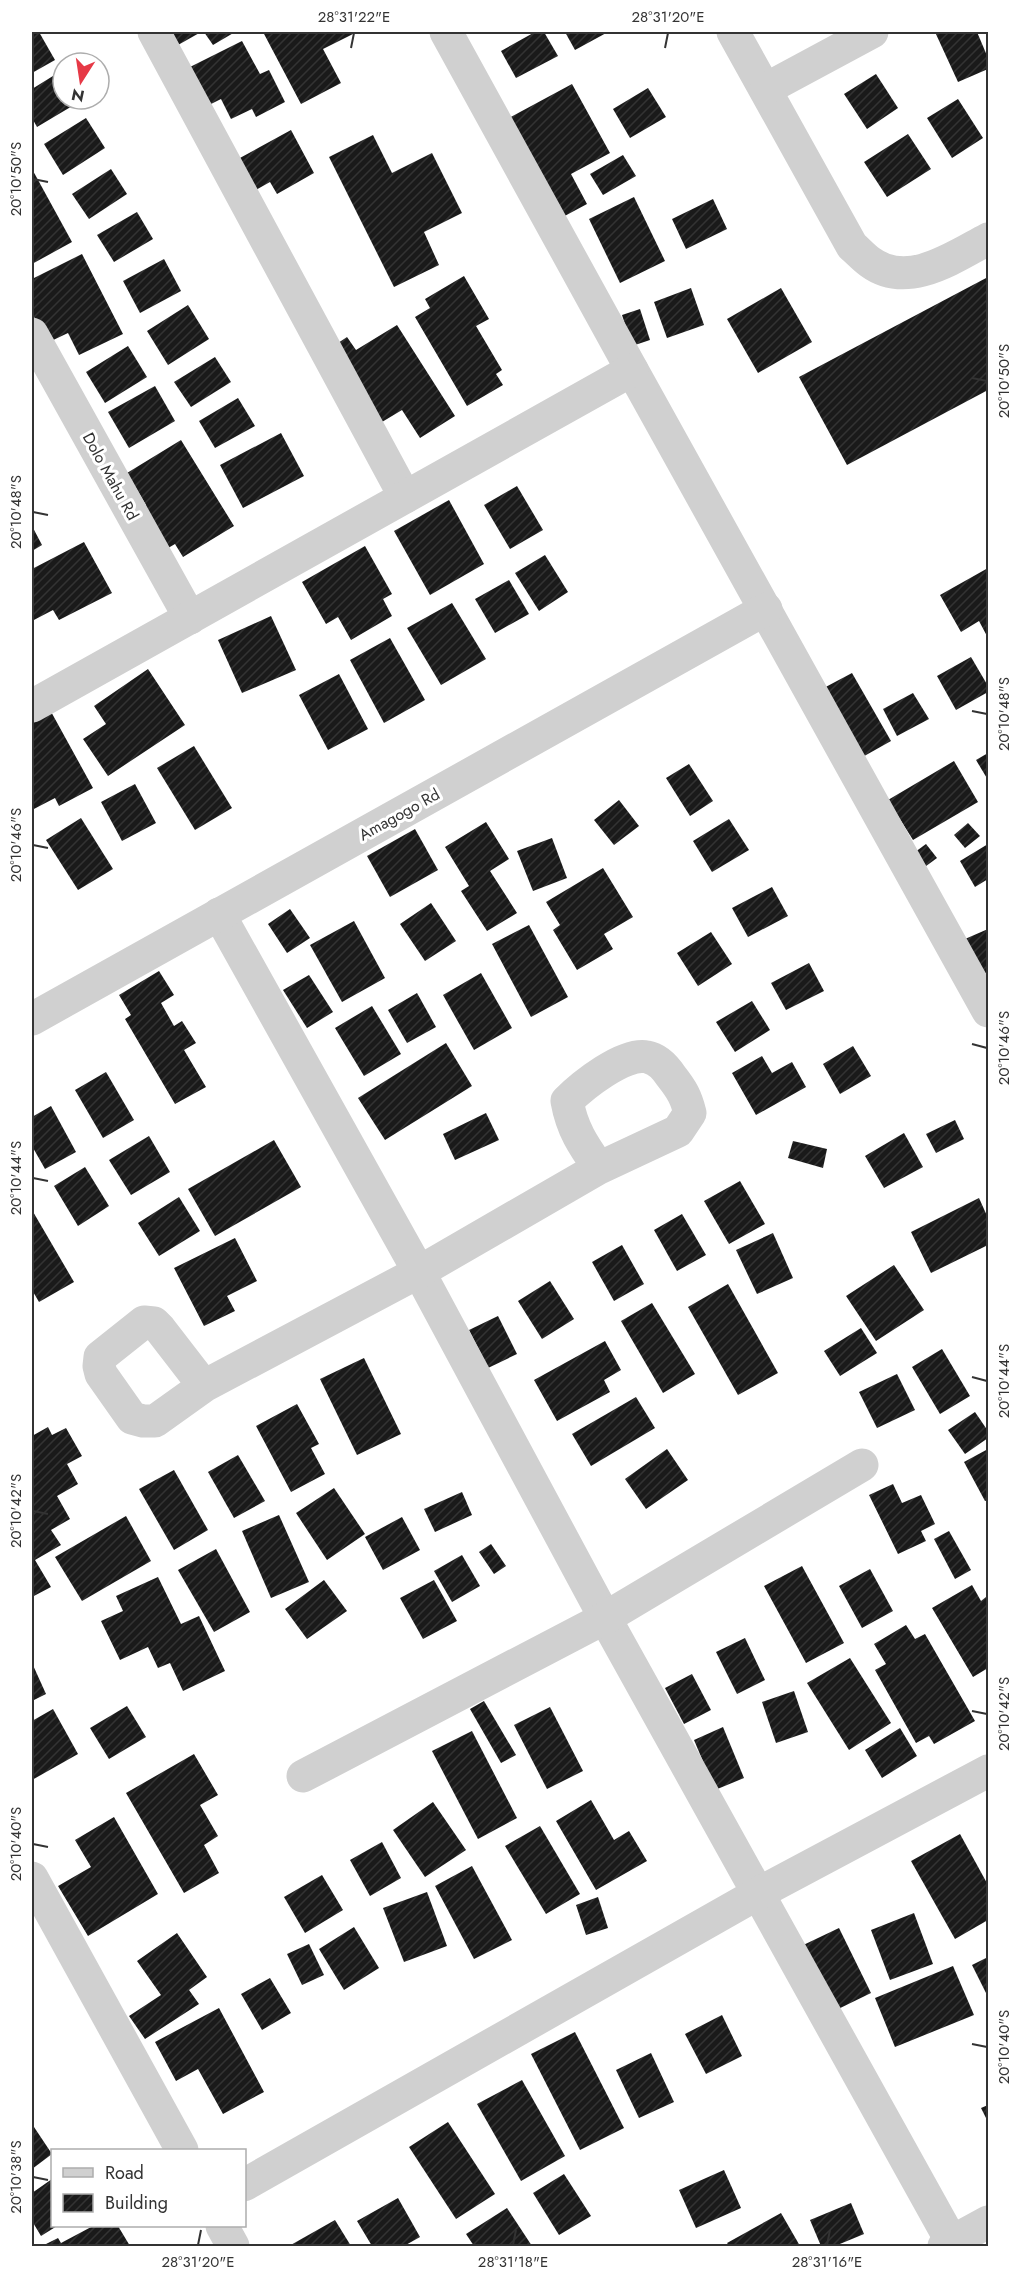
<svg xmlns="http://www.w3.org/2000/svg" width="1020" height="2278" font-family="Jost,sans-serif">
  <defs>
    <pattern id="building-hatch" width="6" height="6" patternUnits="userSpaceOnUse" patternTransform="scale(1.5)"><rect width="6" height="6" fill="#1a1a1a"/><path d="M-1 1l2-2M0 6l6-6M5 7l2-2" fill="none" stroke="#333"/></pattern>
  </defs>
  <rect width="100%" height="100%" fill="#fff"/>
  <g fill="url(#building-hatch)">
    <polygon points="32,32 39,32 55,60 32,73"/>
    <polygon points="160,32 201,32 171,49"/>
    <polygon points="204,32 235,32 213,45"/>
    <polygon points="263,32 357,32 323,49 341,83 301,104"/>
    <polygon points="535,32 544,32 558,56 516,78 501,51"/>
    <polygon points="565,32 608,32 575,50"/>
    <polygon points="935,32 977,32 988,58 988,69 958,82"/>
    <polygon points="242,41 260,74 269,70 285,102 256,117 252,109 231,119 221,99 199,110 180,72"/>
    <polygon points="61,71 63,74 63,99 78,99 79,102 37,127 32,118 32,89"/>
    <polygon points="876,74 898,108 867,129 844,94"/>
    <polygon points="572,84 610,153 571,174 587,204 561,218 507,119"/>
    <polygon points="648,88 666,117 630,138 613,109"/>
    <polygon points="958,99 983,138 952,158 927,118"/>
    <polygon points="86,118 105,148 63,175 44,144"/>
    <polygon points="291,130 314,173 277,194 270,182 245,196 227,165"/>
    <polygon points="908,134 931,169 887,197 864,162"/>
    <polygon points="373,135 392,173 432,153 462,213 424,232 439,265 394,287 329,157"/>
    <polygon points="623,155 636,176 603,195 590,174"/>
    <polygon points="32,169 72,242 32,264"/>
    <polygon points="111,169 127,194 89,219 72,194"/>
    <polygon points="634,197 665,261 620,283 589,219"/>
    <polygon points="713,199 727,229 686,249 672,219"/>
    <polygon points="137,212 153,239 114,262 97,235"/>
    <polygon points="82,254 123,334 79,355 68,333 47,343 32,313 32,279"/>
    <polygon points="164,259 181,291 140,313 123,281"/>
    <polygon points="464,276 489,319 476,326 502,370 496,374 503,385 467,406 415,317 430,308 425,299"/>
    <polygon points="988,277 988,390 847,465 799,377"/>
    <polygon points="691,288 704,325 667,338 654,302"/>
    <polygon points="781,288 812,342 758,373 727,319"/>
    <polygon points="188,305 209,339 168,365 147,331"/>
    <polygon points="640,309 650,340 632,346 622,315"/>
    <polygon points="397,325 455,416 420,438 402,410 377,425 329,349 347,337 356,350"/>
    <polygon points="128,346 147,377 105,403 86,372"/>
    <polygon points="215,357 231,382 191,407 174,382"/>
    <polygon points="155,386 175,421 129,448 108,412"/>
    <polygon points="238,398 255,426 215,448 199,421"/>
    <polygon points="281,433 304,476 243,508 220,465"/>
    <polygon points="181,440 234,526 183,557 175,544 163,551 138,509 146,505 127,473"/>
    <polygon points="517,486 543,530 510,549 484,505"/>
    <polygon points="449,500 484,564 430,595 394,531"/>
    <polygon points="32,526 42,545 32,551"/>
    <polygon points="84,542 112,593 59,620 53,610 32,621 32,569"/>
    <polygon points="365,546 392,594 383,599 392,616 351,640 338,617 326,624 302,582"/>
    <polygon points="545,555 568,592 539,611 515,573"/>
    <polygon points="988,568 988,638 979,621 961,632 940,595"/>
    <polygon points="509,580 529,614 495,633 475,599"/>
    <polygon points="452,603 486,659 441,685 407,628"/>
    <polygon points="271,616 296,670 242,693 218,640"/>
    <polygon points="390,638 425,700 384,723 350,660"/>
    <polygon points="971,657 988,686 988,692 956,710 937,676"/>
    <polygon points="148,669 185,725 108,776 83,739 106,724 94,706"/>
    <polygon points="852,673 891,741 859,759 820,690"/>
    <polygon points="339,674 368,729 328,750 299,695"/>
    <polygon points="913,693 929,719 897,736 883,709"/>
    <polygon points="49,708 93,788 59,806 55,798 32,810 32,717"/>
    <polygon points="194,746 232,808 195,830 157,768"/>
    <polygon points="988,753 988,780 976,760"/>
    <polygon points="954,761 978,802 913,840 888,800"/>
    <polygon points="689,764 713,801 690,816 666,778"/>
    <polygon points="135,784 156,823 122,841 101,802"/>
    <polygon points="619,800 639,826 614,845 594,820"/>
    <polygon points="81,818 113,869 78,890 46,840"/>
    <polygon points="729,819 749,850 712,872 693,841"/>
    <polygon points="486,822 509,859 490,871 517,913 487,931 461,891 469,886 445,847"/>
    <polygon points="968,823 980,836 965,848 954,835"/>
    <polygon points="415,829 438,870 390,897 367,856"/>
    <polygon points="552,838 567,878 533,891 517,851"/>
    <polygon points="926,844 937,858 922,869 911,855"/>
    <polygon points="988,844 988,879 975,887 960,861"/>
    <polygon points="603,868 633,917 604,934 613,949 577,970 553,930 560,925 546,902"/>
    <polygon points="772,887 788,916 748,937 732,908"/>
    <polygon points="431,903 456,941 425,961 400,924"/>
    <polygon points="290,909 310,938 287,953 268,924"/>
    <polygon points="354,921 385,978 342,1002 310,945"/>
    <polygon points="529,925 568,997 531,1017 492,944"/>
    <polygon points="988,929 988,972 982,975 965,939"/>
    <polygon points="711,932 732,964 698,986 677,953"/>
    <polygon points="809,963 824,991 786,1010 771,983"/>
    <polygon points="159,971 174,995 161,1003 174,1026 182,1021 196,1043 184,1050 206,1087 175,1104 125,1019 131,1015 119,995"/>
    <polygon points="481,973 512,1028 474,1050 443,995"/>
    <polygon points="309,975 333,1012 307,1028 283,990"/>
    <polygon points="417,993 436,1027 407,1043 388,1010"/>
    <polygon points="752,1001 770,1030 735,1052 716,1022"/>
    <polygon points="372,1006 401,1054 364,1076 335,1028"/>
    <polygon points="446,1043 472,1086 385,1140 358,1098"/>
    <polygon points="853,1046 871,1076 840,1094 823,1064"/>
    <polygon points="762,1056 772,1073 792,1062 806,1087 756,1115 732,1073"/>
    <polygon points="106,1072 134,1120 103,1138 75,1090"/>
    <polygon points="51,1106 76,1152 45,1169 32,1146 32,1117"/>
    <polygon points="486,1113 499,1140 455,1160 443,1134"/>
    <polygon points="955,1120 964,1139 936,1153 926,1134"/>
    <polygon points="904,1133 923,1167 884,1188 865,1156"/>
    <polygon points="149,1136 170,1172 131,1195 109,1160"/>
    <polygon points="274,1140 301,1187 215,1236 188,1189"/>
    <polygon points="793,1141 827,1149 823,1168 788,1158"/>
    <polygon points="85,1167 109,1206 78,1226 54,1186"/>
    <polygon points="740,1181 765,1224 729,1244 704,1201"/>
    <polygon points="179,1197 200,1231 159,1256 138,1223"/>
    <polygon points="979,1198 988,1218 988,1245 931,1273 911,1232"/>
    <polygon points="32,1210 74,1282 39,1302 32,1290"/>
    <polygon points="682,1214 706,1255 677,1271 654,1230"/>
    <polygon points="773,1233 793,1278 757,1294 736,1250"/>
    <polygon points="235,1238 257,1281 227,1296 235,1311 204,1326 174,1268"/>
    <polygon points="622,1245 644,1284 614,1301 592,1262"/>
    <polygon points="894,1265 924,1310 876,1341 846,1296"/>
    <polygon points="550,1281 574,1319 542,1339 518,1301"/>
    <polygon points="728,1284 778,1373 738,1395 688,1307"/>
    <polygon points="652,1303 695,1374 663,1393 621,1321"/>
    <polygon points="498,1316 517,1354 488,1368 469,1330"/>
    <polygon points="861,1328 877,1353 840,1376 824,1351"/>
    <polygon points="605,1341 621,1370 604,1380 610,1392 557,1421 534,1380"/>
    <polygon points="942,1349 970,1396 940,1414 912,1367"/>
    <polygon points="364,1358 401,1434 357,1455 320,1379"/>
    <polygon points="897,1374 915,1410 877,1428 859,1392"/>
    <polygon points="636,1397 655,1428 591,1466 572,1434"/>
    <polygon points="297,1404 319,1444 311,1448 325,1474 291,1492 256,1426"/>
    <polygon points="975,1412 988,1431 988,1438 965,1454 948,1430"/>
    <polygon points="48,1427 52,1435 66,1428 82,1456 67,1464 78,1484 57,1496 70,1519 51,1530 61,1545 35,1560 51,1587 32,1597 32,1436"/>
    <polygon points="667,1449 688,1480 646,1509 625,1479"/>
    <polygon points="988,1449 988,1500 985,1501 964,1462"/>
    <polygon points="238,1455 265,1501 234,1518 208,1472"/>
    <polygon points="174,1470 208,1530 174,1550 139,1489"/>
    <polygon points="893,1484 902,1503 921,1495 935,1524 921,1531 926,1541 898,1554 869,1495"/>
    <polygon points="334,1488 365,1534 327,1560 296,1513"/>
    <polygon points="462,1492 472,1515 435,1532 424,1509"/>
    <polygon points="279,1515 309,1582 271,1598 242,1531"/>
    <polygon points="126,1516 151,1561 82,1601 55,1557"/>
    <polygon points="402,1517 420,1550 383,1570 365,1537"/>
    <polygon points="949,1531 971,1570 955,1579 934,1539"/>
    <polygon points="491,1544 506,1566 494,1574 479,1552"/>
    <polygon points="216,1549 250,1612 214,1632 178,1570"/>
    <polygon points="462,1555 480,1586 452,1602 434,1571"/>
    <polygon points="802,1566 844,1643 806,1663 764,1586"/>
    <polygon points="870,1569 893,1611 862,1628 839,1586"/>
    <polygon points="158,1577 181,1624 199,1616 225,1671 183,1691 170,1663 158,1668 148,1647 120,1660 101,1621 123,1611 116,1596"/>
    <polygon points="324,1580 347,1611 307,1639 285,1609"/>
    <polygon points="434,1580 457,1621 423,1639 400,1598"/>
    <polygon points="972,1585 981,1601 986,1597 988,1602 988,1668 973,1677 932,1608"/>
    <polygon points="906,1625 915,1639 925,1634 975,1721 934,1744 929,1736 916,1743 875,1670 886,1664 874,1644"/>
    <polygon points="745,1638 765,1680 737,1694 716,1652"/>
    <polygon points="850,1658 891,1723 849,1750 807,1683"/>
    <polygon points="32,1663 46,1694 32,1701"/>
    <polygon points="692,1674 711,1710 684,1724 665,1688"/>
    <polygon points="794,1691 808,1732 776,1743 762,1702"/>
    <polygon points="484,1701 516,1755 501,1763 470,1709"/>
    <polygon points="127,1706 146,1737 109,1759 90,1728"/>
    <polygon points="550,1707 583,1771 547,1789 514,1725"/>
    <polygon points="53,1709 78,1754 32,1780 32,1721"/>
    <polygon points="723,1727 744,1778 715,1790 694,1740"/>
    <polygon points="900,1728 917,1756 882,1778 865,1750"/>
    <polygon points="472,1731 517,1818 478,1839 432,1751"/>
    <polygon points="194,1754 218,1795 200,1805 218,1836 204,1845 219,1873 184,1893 126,1793"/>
    <polygon points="591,1800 614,1840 629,1831 647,1861 596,1890 556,1821"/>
    <polygon points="433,1802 466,1850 425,1877 393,1830"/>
    <polygon points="114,1817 158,1894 88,1936 58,1886 91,1867 75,1840"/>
    <polygon points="540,1826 580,1894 546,1914 505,1846"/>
    <polygon points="960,1834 988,1885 988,1920 955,1939 911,1861"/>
    <polygon points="382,1842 401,1878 370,1896 350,1860"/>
    <polygon points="472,1866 512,1940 474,1959 435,1886"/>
    <polygon points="322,1875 343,1910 305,1933 284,1897"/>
    <polygon points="427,1892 447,1946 404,1962 383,1908"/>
    <polygon points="598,1897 608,1928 586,1935 576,1905"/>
    <polygon points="914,1913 933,1964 890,1980 871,1930"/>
    <polygon points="354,1927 379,1968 344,1990 319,1949"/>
    <polygon points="839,1928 871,1993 830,2013 797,1948"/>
    <polygon points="177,1933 207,1977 189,1990 199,2004 145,2039 129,2016 161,1995 137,1961"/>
    <polygon points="309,1944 324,1975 302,1985 287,1954"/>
    <polygon points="988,1957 988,1997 972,1965"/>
    <polygon points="953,1966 974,2015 895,2047 875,1998"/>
    <polygon points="270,1978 291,2013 262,2030 241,1994"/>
    <polygon points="219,2008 264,2092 223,2114 198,2069 176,2081 155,2042"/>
    <polygon points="722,2015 742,2056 706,2074 685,2034"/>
    <polygon points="575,2032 624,2128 580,2150 531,2054"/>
    <polygon points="651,2053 674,2102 639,2118 616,2070"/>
    <polygon points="522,2080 565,2156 521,2181 477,2104"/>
    <polygon points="988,2105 988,2122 981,2108"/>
    <polygon points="448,2122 495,2194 456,2219 409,2147"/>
    <polygon points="32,2124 52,2154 32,2169"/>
    <polygon points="724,2170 741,2208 696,2228 679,2190"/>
    <polygon points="564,2174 591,2216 559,2235 533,2193"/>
    <polygon points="52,2179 52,2226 57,2226 41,2236 32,2221 32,2193"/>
    <polygon points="398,2198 420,2237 404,2246 372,2246 357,2221"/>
    <polygon points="851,2203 864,2234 835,2246 821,2246 810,2220"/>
    <polygon points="507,2208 532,2246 474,2246 466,2234"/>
    <polygon points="781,2213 800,2246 729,2246 727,2243"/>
    <polygon points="335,2220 351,2246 289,2246"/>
    <polygon points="93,2226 118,2226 130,2246 44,2245 58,2238 61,2243"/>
  </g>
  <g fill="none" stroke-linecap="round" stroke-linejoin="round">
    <g stroke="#d0d0d0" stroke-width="33">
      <polyline points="154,32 405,497"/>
      <polyline points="446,32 632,370 988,1011"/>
      <path d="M733 32 852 246C858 251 863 257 870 262 908 290 954 257 988 239"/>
      <polyline points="766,89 872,32"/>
      <polyline points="32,334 190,618"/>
      <polyline points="32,706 632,370"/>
      <polyline points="219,914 419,1272 605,1618 954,2246"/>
      <polyline points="32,1019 766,609"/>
      <path d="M204 1386 160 1329 154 1323 144 1322 100 1357 99 1366 101 1374 132 1418 143 1421H155L204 1386 419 1272 599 1168 678 1131 690 1113C686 1097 682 1090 671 1076 665 1067 658 1059 647 1057 624 1052 582 1086 567 1101 572 1129 583 1145 599 1168"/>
      <polyline points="303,1776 605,1618 862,1465"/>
      <polyline points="32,1878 182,2150"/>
      <polyline points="244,2185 757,1894 988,1771"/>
      <polyline points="222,2226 233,2246"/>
      <polyline points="944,2246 988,2222"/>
    </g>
  </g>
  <path fill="none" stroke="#333" stroke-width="2" d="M351 48 354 33M665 48 668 33M33 179 48 182M972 378 987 381M33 512 48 515M972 711 987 714M33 845 48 848M972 1044 987 1048M33 1178 48 1181M972 1377 987 1381M33 1511 48 1514M972 1711 987 1714M33 1844 48 1847M972 2044 987 2047M33 2177 48 2180M198 2245 201 2230M513 2245 516 2230M827 2245 830 2230"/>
  <g text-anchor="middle" stroke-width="6" stroke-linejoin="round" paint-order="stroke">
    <g font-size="16" fill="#333" stroke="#fff">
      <text transform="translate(111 476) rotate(61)" y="6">Dolo Mahu Rd</text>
      <text transform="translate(399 814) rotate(-29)" y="6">Amagogo Rd</text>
    </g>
  </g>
  <rect width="1020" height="2278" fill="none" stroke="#ffffff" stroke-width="66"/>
  <rect x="51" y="2149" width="195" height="78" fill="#ffffff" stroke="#adadad" stroke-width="1.5"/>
  <rect x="63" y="2168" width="30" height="9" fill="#d0d0d0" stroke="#adadad" stroke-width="1.5"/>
  <text x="105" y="2179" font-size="18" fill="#333333">Road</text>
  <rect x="63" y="2194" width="30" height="18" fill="url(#building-hatch)" stroke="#adadad" stroke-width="1.5"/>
  <text x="105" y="2209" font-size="18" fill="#333333">Building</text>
  <g transform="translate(81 81) rotate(192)"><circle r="28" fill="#ffffff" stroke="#adadad" stroke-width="1.5"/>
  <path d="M0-4.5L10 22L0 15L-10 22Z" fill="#e63946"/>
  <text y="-9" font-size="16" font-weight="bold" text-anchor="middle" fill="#333333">N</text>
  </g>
  <rect x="33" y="33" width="954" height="2212" fill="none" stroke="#333" stroke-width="2"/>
  <g font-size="15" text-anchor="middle" fill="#333">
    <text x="354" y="22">28°31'22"E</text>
    <text x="668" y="22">28°31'20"E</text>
    <text transform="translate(16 179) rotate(-90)" y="5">20°10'50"S</text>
    <text transform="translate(1004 381) rotate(-90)" y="5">20°10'50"S</text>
    <text transform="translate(16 512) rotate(-90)" y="5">20°10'48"S</text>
    <text transform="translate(1004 714) rotate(-90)" y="5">20°10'48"S</text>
    <text transform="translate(16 845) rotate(-90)" y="5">20°10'46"S</text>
    <text transform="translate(1004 1048) rotate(-90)" y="5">20°10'46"S</text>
    <text transform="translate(16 1178) rotate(-90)" y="5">20°10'44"S</text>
    <text transform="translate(1004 1381) rotate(-90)" y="5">20°10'44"S</text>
    <text transform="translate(16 1511) rotate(-90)" y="5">20°10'42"S</text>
    <text transform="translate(1004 1714) rotate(-90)" y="5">20°10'42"S</text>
    <text transform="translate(16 1844) rotate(-90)" y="5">20°10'40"S</text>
    <text transform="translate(1004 2047) rotate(-90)" y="5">20°10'40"S</text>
    <text transform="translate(16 2177) rotate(-90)" y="5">20°10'38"S</text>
    <text x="198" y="2267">28°31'20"E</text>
    <text x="513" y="2267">28°31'18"E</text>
    <text x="827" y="2267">28°31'16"E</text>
  </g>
</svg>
